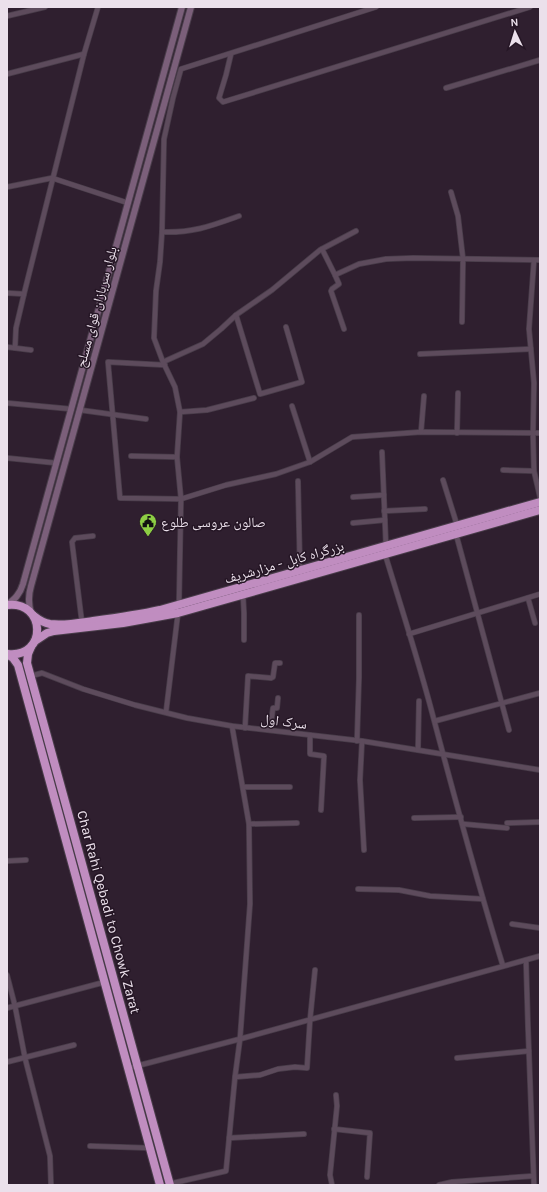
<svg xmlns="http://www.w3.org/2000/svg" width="547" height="1192" font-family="Karla,'Noto Naskh Arabic',sans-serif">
  <rect width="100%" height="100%" fill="#2f1f2f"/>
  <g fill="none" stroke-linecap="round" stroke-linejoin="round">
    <defs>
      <g id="street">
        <polyline points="7,16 45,7"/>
        <polyline points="231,54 226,75 219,98 223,102 530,7"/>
        <polyline points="7,74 84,54"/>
        <polyline points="446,88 540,60"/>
        <polyline points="7,187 52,178 128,203"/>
        <polyline points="451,192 458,216 463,259 462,322"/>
        <path d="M162 232C193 233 211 226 239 216"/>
        <polyline points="322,249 335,275 359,264 386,259 413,258 540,260"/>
        <polyline points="534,260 529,329 534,383 533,434 534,471 540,497"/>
        <polyline points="335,275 339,284 332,289 331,291 344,329"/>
        <polyline points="7,293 24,294"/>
        <polyline points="236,315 260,394 302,382 286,327"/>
        <polyline points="7,347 31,350"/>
        <polyline points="15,348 16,328 24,294 84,54 98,7"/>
        <polyline points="420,354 531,349"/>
        <polyline points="163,362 203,344 221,329 236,315 272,290 320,250 356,231"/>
        <polyline points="165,365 108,362 120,498 181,499 226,485 276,474 310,462 352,437 421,432 540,433"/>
        <polyline points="7,403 71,409"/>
        <polyline points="292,406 310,462"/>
        <polyline points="80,410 146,419"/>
        <polyline points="180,412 207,410 254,398"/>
        <polyline points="421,432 424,396"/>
        <polyline points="457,433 458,393"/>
        <polyline points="382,452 386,546"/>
        <polyline points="131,456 177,457"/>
        <polyline points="7,458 56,463"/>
        <polyline points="503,470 534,471"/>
        <polyline points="443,480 457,525"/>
        <polyline points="298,481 300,571"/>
        <polyline points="353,497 384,495"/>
        <polyline points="384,511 425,509"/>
        <polyline points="353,523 385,520"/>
        <polyline points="456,534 509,730"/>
        <path d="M385 554C402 610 420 665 434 720 456 803 478 885 503 966"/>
        <polyline points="243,595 244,613 244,640"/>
        <polyline points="528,598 535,623"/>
        <polyline points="179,605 181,499 177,457 180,412 175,387 163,362 154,338 156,291 160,262 162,232 164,139 173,98 181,69 376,7"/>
        <polyline points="82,623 72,542 75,538 93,536"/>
        <polyline points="409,634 540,594"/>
        <polyline points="31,676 42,673 83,689 135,705 187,718 232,726 362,741 540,770"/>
        <polyline points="166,712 178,613"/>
        <polyline points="435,721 540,693"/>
        <polyline points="245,728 248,676 271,678 273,677 275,663 280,663"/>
        <polyline points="270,730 273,708 277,708 278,698"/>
        <polyline points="310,735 310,754 324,756 321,810"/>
        <polyline points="357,741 359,678 359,615"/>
        <polyline points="362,741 360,780 364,850"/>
        <polyline points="418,750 419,701"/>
        <polyline points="243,787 290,787"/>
        <polyline points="414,818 461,817"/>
        <polyline points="507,823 540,822"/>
        <polyline points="249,824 297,823"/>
        <polyline points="463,824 507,828"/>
        <polyline points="7,861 26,860"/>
        <polyline points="358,889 399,890 430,896 483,899"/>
        <polyline points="512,924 540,928"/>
        <polyline points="526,960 528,1027 534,1185"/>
        <polyline points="7,975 15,1006 25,1058 50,1156 51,1185"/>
        <polyline points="7,1008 105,982"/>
        <polyline points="457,1058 529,1051"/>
        <polyline points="7,1062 74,1045"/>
        <polyline points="129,1068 240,1039 540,956"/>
        <polyline points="235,1077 260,1075 278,1069 295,1067 307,1068 310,1020 315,970"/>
        <polyline points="334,1129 370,1133 367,1177"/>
        <polyline points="229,1138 304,1134"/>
        <polyline points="90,1146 150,1148"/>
        <polyline points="169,1184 226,1171 235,1077 240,1039 250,904 249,824 232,726"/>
        <polyline points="332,1185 330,1175 337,1106 336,1095"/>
        <polyline points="439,1185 452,1182 533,1176"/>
      </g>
      <g id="secondary">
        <path d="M7 605C15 599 20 594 23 584L182 7"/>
        <path d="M31 613C28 603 28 596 31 586L191 7"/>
      </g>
      <g id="highway">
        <path d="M7 605C46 600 48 658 8 654"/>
        <path d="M34 616C39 620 44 623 50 624 64 626 79 623 93 621 116 618 138 615 160 610L540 502"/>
        <polyline points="35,641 47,633 54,631 123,623 178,613 540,510"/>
        <polyline points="31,647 28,654 27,663 170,1185"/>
        <polyline points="7,654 13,658 18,665 160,1185"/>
      </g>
    </defs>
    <use href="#street" stroke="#493d4a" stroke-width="6"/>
    <use href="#secondary" stroke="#493d4a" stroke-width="8"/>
    <use href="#highway" stroke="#493d4a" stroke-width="10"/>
    <use href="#street" stroke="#5d4b5c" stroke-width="4.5"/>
    <use href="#secondary" stroke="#7b5f7a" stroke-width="6"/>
    <use href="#highway" stroke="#c08dc0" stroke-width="8"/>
  </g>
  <defs>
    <symbol id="civic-pin" viewBox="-11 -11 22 30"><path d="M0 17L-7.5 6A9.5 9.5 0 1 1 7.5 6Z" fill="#8dce44" stroke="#251625"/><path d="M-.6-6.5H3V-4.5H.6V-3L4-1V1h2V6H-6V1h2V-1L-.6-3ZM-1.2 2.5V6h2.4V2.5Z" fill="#111"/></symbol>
  </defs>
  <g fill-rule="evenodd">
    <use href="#civic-pin" x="138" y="512" width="20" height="27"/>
  </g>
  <g text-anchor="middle" stroke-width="3" stroke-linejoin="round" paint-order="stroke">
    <g font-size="14" fill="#ebe0eb" stroke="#251625">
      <text transform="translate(96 307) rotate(-75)" y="5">بلوار سربازان قوای مسلح</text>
      <text transform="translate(284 562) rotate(-16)" y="5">بزرگراه کابل - مزارشریف</text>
      <text transform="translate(284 721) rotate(7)" y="5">سرک اول</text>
      <text transform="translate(109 912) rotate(75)" y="5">Char Rahi Qebadi to Chowk Zarat</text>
    </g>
    <g font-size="14" fill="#ebe0eb" stroke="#251625" text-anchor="start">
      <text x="161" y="527">صالون عروسی طلوع</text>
    </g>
  </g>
  <rect width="547" height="1192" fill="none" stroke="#ebe0eb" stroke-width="16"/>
  <g transform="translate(515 32) rotate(356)" stroke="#251625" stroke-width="3" paint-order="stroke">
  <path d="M0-3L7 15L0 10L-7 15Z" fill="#ebe0eb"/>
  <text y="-6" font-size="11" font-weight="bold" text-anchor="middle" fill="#ebe0eb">N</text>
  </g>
</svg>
